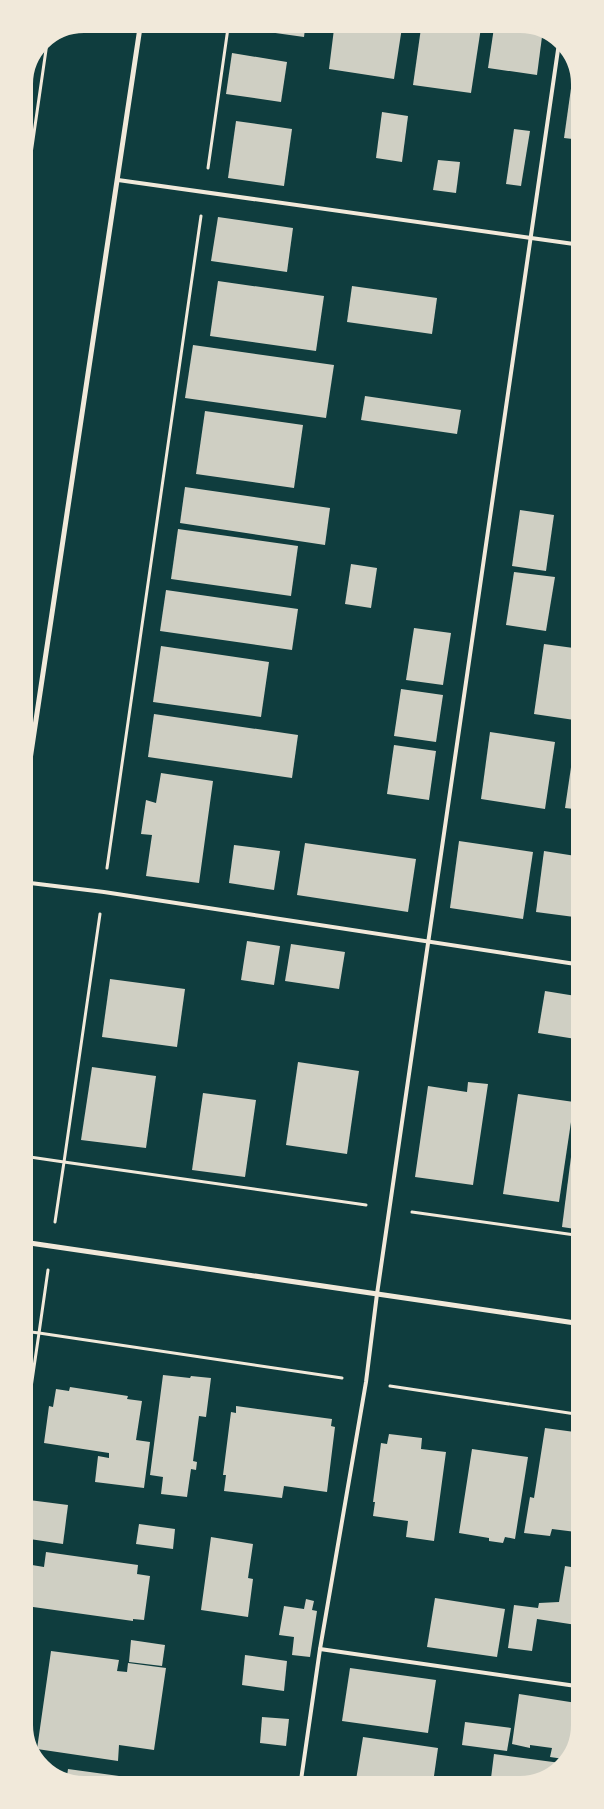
<svg xmlns="http://www.w3.org/2000/svg" width="604" height="1809" font-family="Raleway,sans-serif">
  <rect width="100%" height="100%" fill="#0f3d3e"/>
  <g fill="#cfcfc3">
    <polygon points="233,21 306,21 304,37 232,27"/>
    <polygon points="335,21 403,21 394,79 329,69"/>
    <polygon points="422,21 482,21 471,93 413,85"/>
    <polygon points="495,21 524,21 543,29 537,75 488,68"/>
    <polygon points="232,53 287,62 281,102 226,94"/>
    <polygon points="575,60 581,68 581,140 564,138"/>
    <polygon points="382,112 408,116 402,162 376,158"/>
    <polygon points="236,121 292,129 284,186 228,178"/>
    <polygon points="514,129 530,131 521,186 506,184"/>
    <polygon points="438,160 460,162 456,193 433,190"/>
    <polygon points="218,217 293,228 287,272 211,261"/>
    <polygon points="218,281 324,296 316,351 210,336"/>
    <polygon points="352,286 437,298 432,334 347,322"/>
    <polygon points="193,345 334,365 326,418 185,398"/>
    <polygon points="365,396 461,410 457,434 361,420"/>
    <polygon points="205,411 303,425 294,488 196,474"/>
    <polygon points="185,487 330,508 325,545 180,523"/>
    <polygon points="520,510 554,515 546,571 512,566"/>
    <polygon points="178,529 298,546 291,596 171,579"/>
    <polygon points="351,564 377,568 371,608 345,604"/>
    <polygon points="514,572 555,577 546,631 506,625"/>
    <polygon points="166,590 298,609 292,650 160,631"/>
    <polygon points="414,628 451,633 443,685 406,680"/>
    <polygon points="544,644 581,649 581,721 534,714"/>
    <polygon points="161,646 269,662 261,717 153,702"/>
    <polygon points="401,689 443,695 436,742 394,736"/>
    <polygon points="154,714 298,735 292,778 148,757"/>
    <polygon points="490,732 555,742 545,809 481,799"/>
    <polygon points="394,745 436,751 429,800 387,794"/>
    <polygon points="574,747 582,748 582,810 565,808"/>
    <polygon points="161,773 213,781 199,883 146,876 152,835 141,834 146,800 156,803"/>
    <polygon points="459,841 533,852 523,919 450,908"/>
    <polygon points="305,843 416,859 408,912 297,895"/>
    <polygon points="234,845 280,851 274,890 229,883"/>
    <polygon points="544,851 582,857 582,918 536,912"/>
    <polygon points="247,941 280,946 274,985 241,980"/>
    <polygon points="291,944 345,952 339,989 285,981"/>
    <polygon points="110,979 185,989 177,1047 102,1037"/>
    <polygon points="545,991 582,997 582,1040 538,1033"/>
    <polygon points="298,1062 359,1071 347,1154 286,1145"/>
    <polygon points="92,1067 156,1076 146,1148 81,1140"/>
    <polygon points="468,1082 488,1084 473,1185 415,1177 428,1086 467,1092"/>
    <polygon points="203,1093 256,1100 245,1177 192,1170"/>
    <polygon points="518,1094 574,1102 559,1202 503,1194"/>
    <polygon points="571,1157 582,1158 582,1230 562,1227"/>
    <polygon points="163,1375 190,1378 191,1376 211,1378 206,1417 199,1416 193,1461 197,1462 196,1470 191,1469 187,1497 161,1494 163,1477 150,1475"/>
    <polygon points="70,1387 128,1396 127,1399 142,1401 136,1440 150,1442 144,1488 95,1482 98,1456 109,1458 109,1453 44,1443 49,1406 53,1407 56,1389 69,1391"/>
    <polygon points="236,1406 332,1419 331,1426 335,1427 327,1492 284,1486 282,1498 224,1491 226,1475 223,1475 231,1412 236,1413"/>
    <polygon points="545,1428 582,1433 582,1490 576,1532 552,1529 550,1536 524,1533 530,1497 534,1498"/>
    <polygon points="389,1434 422,1438 421,1449 446,1452 434,1541 406,1537 408,1521 373,1516 375,1502 373,1502 381,1443 387,1444"/>
    <polygon points="472,1449 528,1457 515,1539 505,1537 503,1543 489,1541 489,1538 459,1533"/>
    <polygon points="29,1500 68,1505 63,1544 23,1538"/>
    <polygon points="139,1524 175,1529 173,1549 136,1544"/>
    <polygon points="211,1537 253,1544 248,1578 253,1579 248,1617 201,1610"/>
    <polygon points="46,1552 138,1565 137,1574 150,1576 144,1620 133,1619 133,1621 26,1606 32,1565 44,1567"/>
    <polygon points="565,1566 583,1569 583,1626 537,1619 532,1651 508,1648 514,1605 538,1608 539,1603 559,1602"/>
    <polygon points="435,1598 505,1609 497,1657 427,1647"/>
    <polygon points="306,1599 314,1601 312,1610 317,1611 310,1657 292,1655 294,1637 279,1635 284,1606 304,1609"/>
    <polygon points="131,1640 165,1645 162,1666 129,1662"/>
    <polygon points="51,1651 119,1660 117,1671 127,1672 128,1663 166,1668 154,1750 119,1745 118,1761 37,1749"/>
    <polygon points="245,1655 287,1661 284,1691 242,1685"/>
    <polygon points="350,1668 436,1680 428,1733 342,1721"/>
    <polygon points="519,1694 583,1704 583,1725 571,1760 550,1757 552,1748 530,1745 530,1748 512,1744"/>
    <polygon points="262,1717 289,1719 286,1746 260,1743"/>
    <polygon points="465,1722 511,1728 507,1751 462,1745"/>
    <polygon points="363,1737 438,1748 433,1783 442,1784 442,1786 355,1786"/>
    <polygon points="494,1754 568,1764 536,1786 490,1786"/>
    <polygon points="68,1769 119,1776 117,1787 80,1788 47,1774 67,1776"/>
  </g>
  <g fill="none" stroke-linecap="round" stroke-linejoin="round">
    <g stroke="#f1e9da" stroke-width="3">
      <polyline points="208,168 229,21"/>
      <polyline points="22,216 48,36"/>
      <polyline points="107,868 201,216"/>
      <polyline points="100,914 64,1162 366,1205"/>
      <polyline points="23,1156 64,1162 55,1222"/>
      <polyline points="412,1212 582,1236"/>
      <polyline points="23,1331 39,1333 48,1270"/>
      <polyline points="390,1386 582,1415"/>
      <polyline points="23,1442 39,1333 342,1378"/>
    </g>
    <g stroke="#f1e9da" stroke-width="4">
      <polyline points="118,180 581,245"/>
      <polyline points="22,882 104,892 582,965"/>
      <polyline points="320,1649 583,1687"/>
      <polyline points="300,1787 320,1649 366,1382 377,1294 560,36"/>
    </g>
    <g stroke="#f1e9da" stroke-width="5">
      <polyline points="22,813 141,21"/>
      <polyline points="23,1242 582,1324"/>
    </g>
  </g>
  <path d="M0 0H604V1809H0ZM84 30H520A54 54 0 0 1 574 84V1725A54 54 0 0 1 520 1779H84A54 54 0 0 1 30 1725V84A54 54 0 0 1 84 30Z" fill="#f1e9da" fill-rule="evenodd"/>
  <path fill="none" stroke="#f1e9da" stroke-width="6" d="M84 30H520A54 54 0 0 1 574 84V1725A54 54 0 0 1 520 1779H84A54 54 0 0 1 30 1725V84A54 54 0 0 1 84 30Z"/>
</svg>
